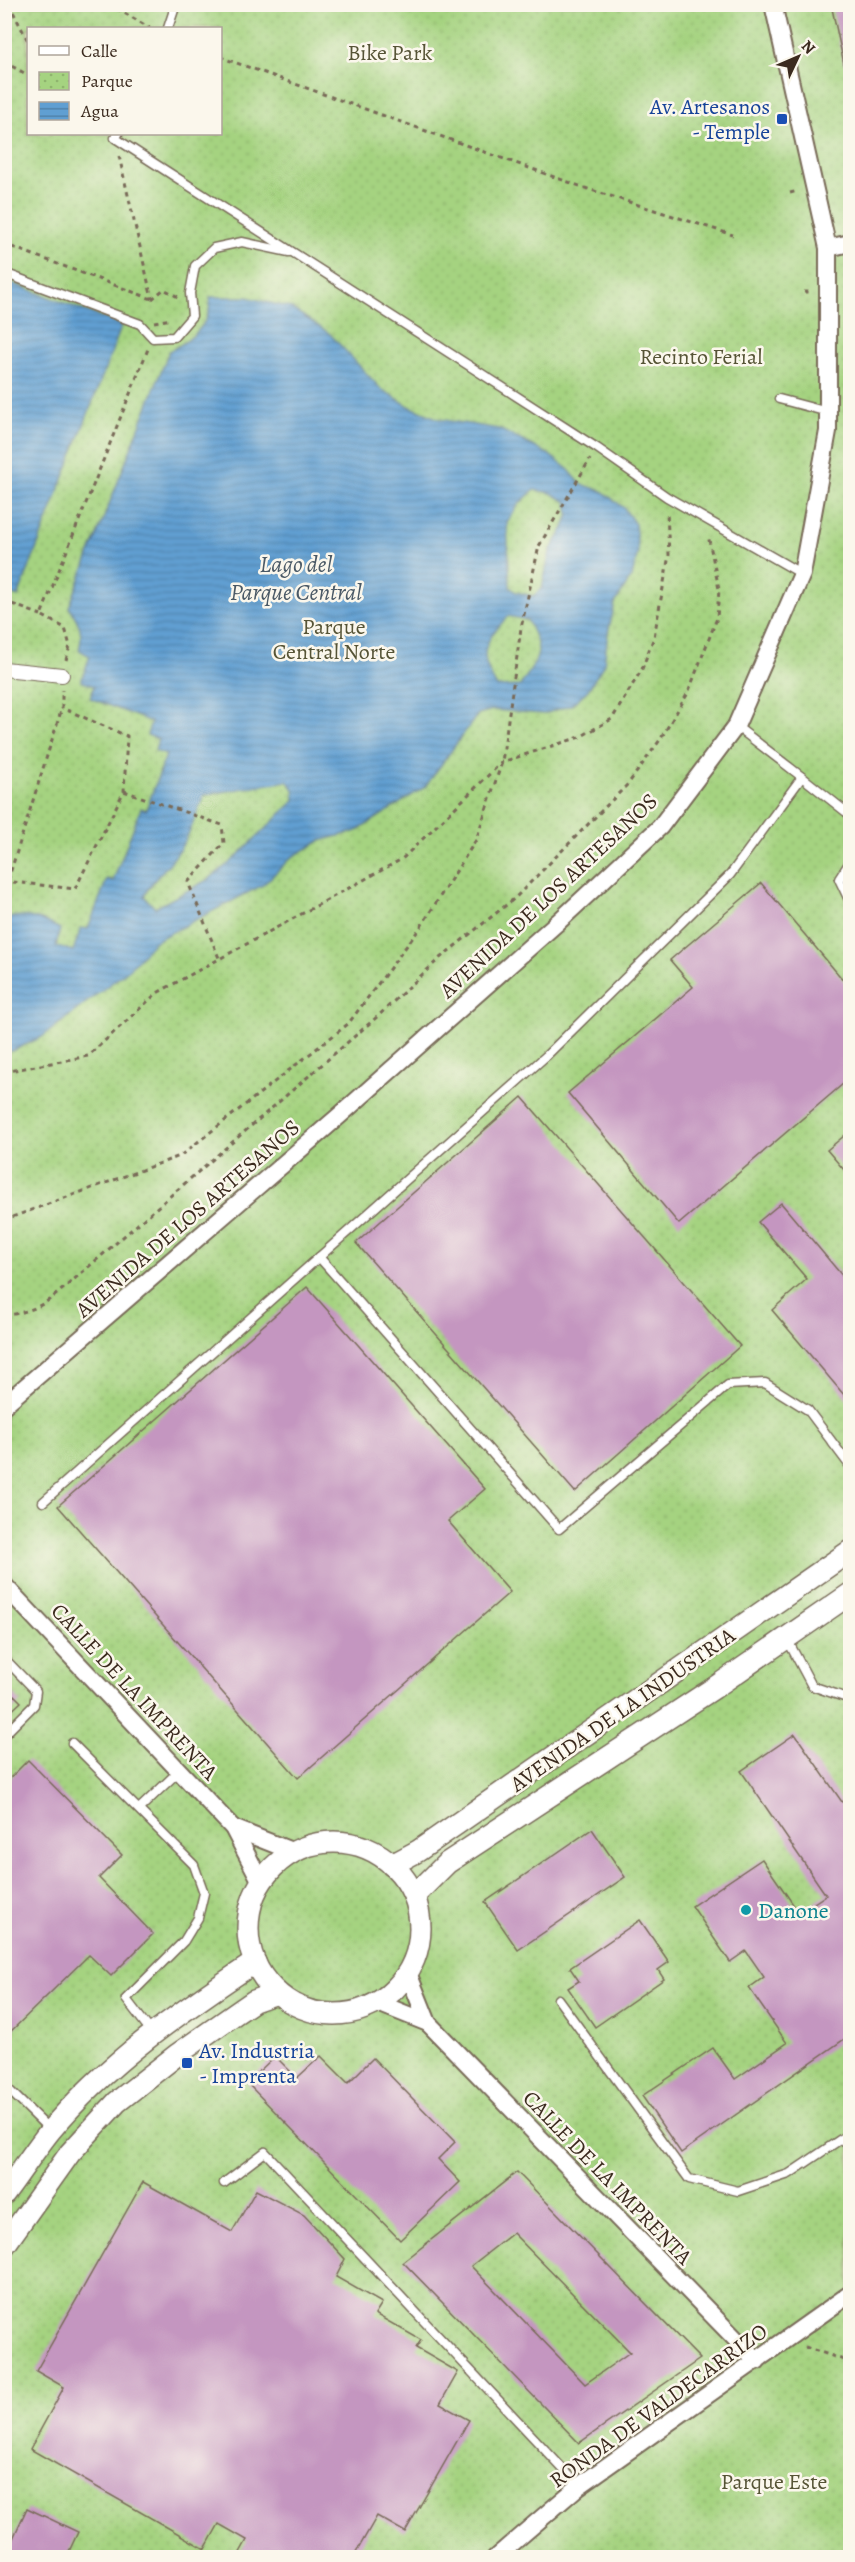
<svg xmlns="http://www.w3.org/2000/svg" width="855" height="2562" font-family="Alegreya,serif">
  <defs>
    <pattern id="park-dots" width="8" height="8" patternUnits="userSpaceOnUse" patternTransform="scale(1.5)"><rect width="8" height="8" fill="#a5d380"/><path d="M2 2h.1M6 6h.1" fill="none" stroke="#8fb56e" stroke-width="1.8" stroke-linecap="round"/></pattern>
    <pattern id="water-rules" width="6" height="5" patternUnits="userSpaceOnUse" patternTransform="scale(1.5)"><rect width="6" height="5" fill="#609fd2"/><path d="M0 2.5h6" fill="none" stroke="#5082aa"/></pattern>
  </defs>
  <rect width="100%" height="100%" fill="#fbf7ec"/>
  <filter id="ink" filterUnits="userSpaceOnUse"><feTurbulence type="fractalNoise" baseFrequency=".0167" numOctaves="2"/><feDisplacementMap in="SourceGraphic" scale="12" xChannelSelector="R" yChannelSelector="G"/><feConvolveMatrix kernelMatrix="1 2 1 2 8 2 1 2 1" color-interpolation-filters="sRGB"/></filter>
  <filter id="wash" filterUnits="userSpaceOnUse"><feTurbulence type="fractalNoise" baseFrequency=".008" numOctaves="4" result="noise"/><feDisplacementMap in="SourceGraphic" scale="24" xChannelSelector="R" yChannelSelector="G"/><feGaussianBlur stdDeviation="1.35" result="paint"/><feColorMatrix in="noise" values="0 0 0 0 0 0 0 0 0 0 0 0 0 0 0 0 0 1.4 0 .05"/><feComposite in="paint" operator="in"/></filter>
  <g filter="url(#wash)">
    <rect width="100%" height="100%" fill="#ede5c6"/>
    <path fill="url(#park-dots)" stroke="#707e4f" stroke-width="1.5" fill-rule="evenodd" d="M5 5H850V2557L5 2558ZM28 28H220V134H28Z"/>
    <g fill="url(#water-rules)" stroke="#4e6478" stroke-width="1.5" fill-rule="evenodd">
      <polygon points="4,280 122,325 18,597 4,592"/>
      <path d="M210 297H247L291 308 329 333 381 389 409 406 439 419 499 429 548 454 568 469 581 484 602 491 624 508 635 524 638 552 632 576 615 603 608 633 604 664 588 690 571 705 544 714 493 710 478 714 425 787 357 831 320 841 292 857 263 885 155 941 127 971 42 1037 12 1051H5V919C24 912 43 919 60 929L56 946 73 951 81 928 88 929 107 879 113 881 141 808 146 810 166 755 155 751 158 739 147 735 151 722 90 698 94 686 81 681 90 656 79 650C84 632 79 622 69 607L169 351C192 340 212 324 210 297ZM534 490 551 493 567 502 569 514 564 528 550 551 542 588 533 596 516 592 510 587 507 522 519 504ZM508 616 527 620C545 654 540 655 520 686L497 687C477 653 483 644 508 616ZM287 781 294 789 295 800 233 860 209 879 155 908 144 896C151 881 163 872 173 859 188 840 195 818 204 795Z"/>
    </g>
    <g id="blocks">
      <g fill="#c496c0" fill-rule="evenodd">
        <polygon points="831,4 850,4 850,63 844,64"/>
        <polygon points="761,883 850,988 850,1078 679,1224 568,1093 693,987 670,960"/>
        <polygon points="522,1097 740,1346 575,1492 356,1243"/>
        <polygon points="850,1131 850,1177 827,1150"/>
        <polygon points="781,1203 850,1285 850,1402 772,1310 807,1279 758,1222"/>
        <polygon points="307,1287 485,1489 448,1521 510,1592 298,1778 58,1506"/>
        <polygon points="4,1685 21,1702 4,1718"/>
        <polygon points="795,1734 842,1802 850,1796 850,2035 681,2153 642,2096 713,2048 735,2079 787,2043 749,1988 764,1977 746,1951 730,1962 692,1906 762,1859 799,1913 826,1895 741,1771"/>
        <polygon points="28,1760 122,1855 99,1878 153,1934 111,1976 89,1955 4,2038 4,1784"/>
        <polygon points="592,1829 625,1877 518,1950 485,1902"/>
        <polygon points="640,1920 669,1962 658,1970 664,1979 595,2027 568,1988 579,1981 570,1968"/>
        <polygon points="275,2056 297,2078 321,2056 348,2083 373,2058 455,2142 438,2159 460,2182 400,2240 247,2083"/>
        <path d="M517 2172 700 2359 579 2443 403 2262ZM513 2233 630 2352 585 2384 471 2266Z"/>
        <polygon points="143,2182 232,2232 256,2190 304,2215 345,2259 336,2277 382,2303 375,2314 421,2340 416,2348 458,2372 440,2404 469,2420 405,2532 377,2516 353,2558 237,2558 247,2540 219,2524 205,2549 30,2449 64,2387 36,2371"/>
        <polygon points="27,2508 78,2532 66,2558 4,2558"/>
      </g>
    </g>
  </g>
  <g filter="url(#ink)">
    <use href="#blocks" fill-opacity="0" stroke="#796b59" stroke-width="1.5"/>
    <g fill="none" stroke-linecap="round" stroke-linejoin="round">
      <defs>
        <g id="service">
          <polyline points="168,28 176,4"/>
          <polyline points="118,134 115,138 597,448 667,497 802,574"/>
          <polyline points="4,273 140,324 153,338 174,337 192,316 190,293 195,266 214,248 242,242 289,252"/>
          <polyline points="779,399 828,412"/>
          <polyline points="802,777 850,815"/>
          <polyline points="850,862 839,879 850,902"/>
          <polyline points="319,1257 559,1529 728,1385 765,1383 808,1410 850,1466"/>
          <polyline points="43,1502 546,1056 730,875 802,777 736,726"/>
          <polyline points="787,1639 812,1686 850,1699"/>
          <polyline points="4,1658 36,1691 34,1705 4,1735"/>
          <polyline points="72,1743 194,1865 204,1893 198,1918 184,1941 126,1999 153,2034"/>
          <polyline points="139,1809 179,1771"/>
          <polyline points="558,1999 689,2179 738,2191 789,2174 850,2133"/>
          <polyline points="4,2085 50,2130"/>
          <polyline points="224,2183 265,2152 579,2486"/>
        </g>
        <polyline id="pedestrian" points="4,669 62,675"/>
        <g id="minor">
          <polyline points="828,248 850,243"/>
          <polyline points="4,1405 339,1116 558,922 660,827 736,726 802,574 828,431 828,248 773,4"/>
          <polyline points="4,1585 233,1828 261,1882"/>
          <polyline points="233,1828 294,1852"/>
          <polyline points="408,1973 428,2023 757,2361"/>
          <polyline points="378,2003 428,2023"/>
          <polyline points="495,2558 579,2486 850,2294"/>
        </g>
        <g id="tertiary">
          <circle cx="334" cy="1928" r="86"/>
          <polyline points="392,1865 418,1851 850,1551"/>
          <polyline points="414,1896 447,1863 714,1688 850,1594"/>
          <path d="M4 2194C20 2173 34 2151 50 2131 106 2063 183 2010 255 1962"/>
          <polyline points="4,2246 70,2153 117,2102 178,2054 235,2014 254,2001 277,1993"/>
        </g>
      </defs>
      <use href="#service" stroke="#796b59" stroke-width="11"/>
      <use href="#pedestrian" stroke="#796b59" stroke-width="16"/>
      <use href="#minor" stroke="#796b59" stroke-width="20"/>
      <use href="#tertiary" stroke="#796b59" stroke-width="24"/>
      <g stroke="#796b59" stroke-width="3" stroke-dasharray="4.5 4.5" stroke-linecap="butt">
        <polyline points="9,4 28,41"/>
        <polyline points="109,4 150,28"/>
        <polyline points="220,57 585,188 733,235"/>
        <polyline points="4,62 28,75"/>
        <polyline points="119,156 152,299"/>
        <polyline points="790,193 798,191"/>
        <polyline points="4,244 152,299"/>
        <polyline points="804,292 811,292"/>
        <polyline points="152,299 164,289 178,297"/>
        <polyline points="154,322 171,319"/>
        <polyline points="4,601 41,615"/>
        <polyline points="66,660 70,646 65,628 41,615 148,349"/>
        <polyline points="124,791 222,825 224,843 188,882 219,958"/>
        <polyline points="8,880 62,708"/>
        <polyline points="4,881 75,889 124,791 127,736 62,708 62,690"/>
        <polyline points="4,1072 88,1056 157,993 402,859 502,762 580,737 612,719 642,669 654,637 669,555 667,511"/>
        <polyline points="4,1220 180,1156 348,1024 420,928 476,840 502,762 521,628 539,546 590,459"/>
        <path d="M4 1316C39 1310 45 1304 71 1282L378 1016 440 958 515 898 628 784 660 740 688 693 717 618 719 589 708 535"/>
        <polyline points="805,2347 850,2362"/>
      </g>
      <use href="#service" stroke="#fff" stroke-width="8"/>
      <use href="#pedestrian" stroke="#fff" stroke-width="14"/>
      <use href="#minor" stroke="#fff" stroke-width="16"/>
      <use href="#tertiary" stroke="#fff" stroke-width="21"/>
    </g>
  </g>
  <g fill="#1a4fb4" stroke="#fbf7ec" stroke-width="2">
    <rect x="776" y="113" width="12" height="12" rx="3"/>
    <rect x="181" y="2057" width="12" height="12" rx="3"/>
  </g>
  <circle fill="#0f9aa8" stroke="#fbf7ec" stroke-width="2" cx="746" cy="1910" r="6"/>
  <g text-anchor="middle" stroke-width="5" stroke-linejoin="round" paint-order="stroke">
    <g font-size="22" fill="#565436" stroke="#fbf7ec">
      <text x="390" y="60">Bike Park</text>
      <text x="701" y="364">Recinto Ferial</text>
      <text x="334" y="634">Parque<tspan x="334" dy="25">Central Norte</tspan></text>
      <text x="774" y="2489">Parque Este</text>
    </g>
    <g font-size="22" fill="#164399" stroke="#fbf7ec" text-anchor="end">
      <text x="770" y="114">Av. Artesanos<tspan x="770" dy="25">- Temple</tspan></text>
      <text x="199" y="2058" text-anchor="start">Av. Industria<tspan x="199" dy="25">- Imprenta</tspan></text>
    </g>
    <g font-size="22" fill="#3b2a1e" stroke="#fbf7ec">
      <text transform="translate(548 895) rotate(-43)" y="8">AVENIDA DE LOS ARTESANOS</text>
      <text transform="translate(187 1218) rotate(-41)" y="8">AVENIDA DE LOS ARTESANOS</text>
      <text transform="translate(135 1691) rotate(47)" y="8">CALLE DE LA IMPRENTA</text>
      <text transform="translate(622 1709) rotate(-35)" y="8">AVENIDA DE LA INDUSTRIA</text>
      <text transform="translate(608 2177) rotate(46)" y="8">CALLE DE LA IMPRENTA</text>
      <text transform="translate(658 2405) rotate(-36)" y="8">RONDA DE VALDECARRIZO</text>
    </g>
    <g font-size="22" fill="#0d838f" stroke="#fbf7ec" text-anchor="start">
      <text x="758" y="1918">Danone</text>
    </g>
    <g font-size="24" font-style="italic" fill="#4a5966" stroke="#fbf7ec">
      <text x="296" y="572">Lago del<tspan x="296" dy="28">Parque Central</tspan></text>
    </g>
  </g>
  <rect width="855" height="2562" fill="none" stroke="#fbf7ec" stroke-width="24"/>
  <rect x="27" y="27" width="195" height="108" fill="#fbf7ec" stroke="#aea59a" stroke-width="1.5"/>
  <rect x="39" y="46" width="30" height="9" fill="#ffffff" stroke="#aea59a" stroke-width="1.5"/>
  <text x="81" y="57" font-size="18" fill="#3b2a1e">Calle</text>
  <rect x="39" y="72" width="30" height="18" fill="url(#park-dots)" stroke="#aea59a" stroke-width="1.5"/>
  <text x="81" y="87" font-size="18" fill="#3b2a1e">Parque</text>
  <rect x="39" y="102" width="30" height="18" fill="url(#water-rules)" stroke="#aea59a" stroke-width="1.5"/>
  <text x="81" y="117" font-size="18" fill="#3b2a1e">Agua</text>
  <g transform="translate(798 57) rotate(46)" stroke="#fbf7ec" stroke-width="4.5" paint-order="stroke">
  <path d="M0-4.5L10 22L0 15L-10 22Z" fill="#3b2a1e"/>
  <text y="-9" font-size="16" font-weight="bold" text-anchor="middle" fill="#3b2a1e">N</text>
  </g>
</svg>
